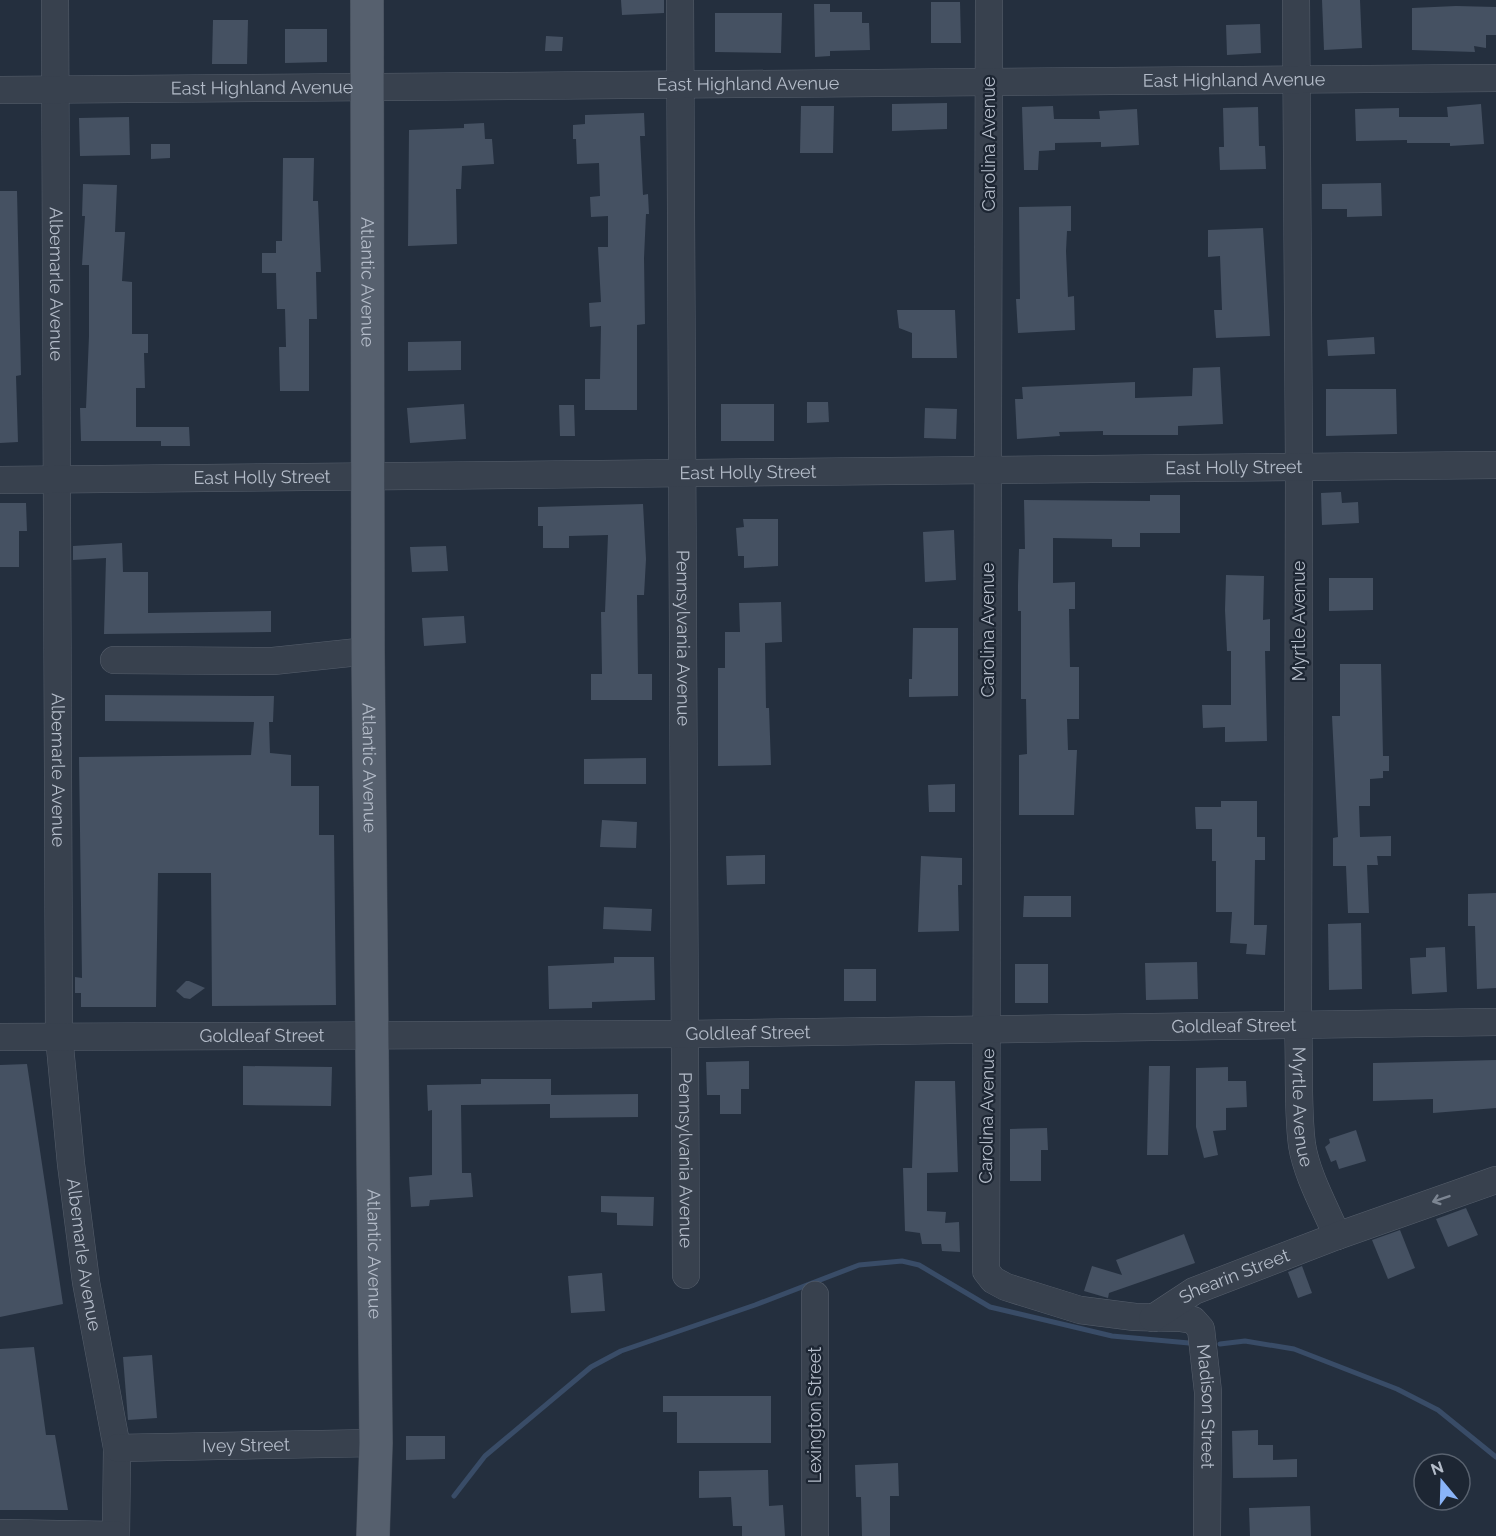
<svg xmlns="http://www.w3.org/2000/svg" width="1496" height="1536" font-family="Raleway,sans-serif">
  <rect width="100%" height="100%" fill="#242f3e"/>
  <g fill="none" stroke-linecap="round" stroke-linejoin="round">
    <g stroke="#394c67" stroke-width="5">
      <polyline points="1220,1344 1245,1341 1294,1349 1397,1389 1438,1410 1496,1457"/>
      <polyline points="454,1496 485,1456 591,1367 621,1351 755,1305 859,1265 902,1261 919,1265 990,1307 1112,1336 1189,1343"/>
    </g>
  </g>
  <g fill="#455162">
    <polygon points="621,0 664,0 664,13 622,15"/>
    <polygon points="1322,0 1360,0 1362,48 1324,50"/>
    <polygon points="931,2 960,2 961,43 931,43"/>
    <polygon points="814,4 830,4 830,12 862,12 862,23 869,23 870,50 830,51 830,56 815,57"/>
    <polygon points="1456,6 1496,7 1496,35 1486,35 1486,48 1474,46 1475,52 1412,50 1412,8"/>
    <polygon points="715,13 782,13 781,53 715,52"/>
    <polygon points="213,20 248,20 247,64 212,64"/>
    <polygon points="1260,24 1261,53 1227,55 1226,25"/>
    <polygon points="285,29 327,29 327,62 285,63"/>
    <polygon points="546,36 563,37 562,51 545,51"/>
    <polygon points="947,103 947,129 892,131 892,104"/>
    <polygon points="1481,104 1484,144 1450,146 1450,143 1407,143 1407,140 1356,141 1355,109 1399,108 1399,117 1448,117 1447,107"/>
    <polygon points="801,106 834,106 833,153 800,153"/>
    <polygon points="1053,106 1054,119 1100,119 1099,111 1137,109 1139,145 1101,147 1101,142 1055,143 1055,150 1039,151 1038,170 1024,170 1022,107"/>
    <polygon points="1258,107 1259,146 1265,146 1266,169 1220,170 1219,147 1224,147 1223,108"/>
    <polygon points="644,113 645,136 640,136 643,195 648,194 649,214 646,214 644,258 645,324 637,325 637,410 585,410 585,379 600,379 601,326 590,327 589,303 601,302 598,247 608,247 608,216 591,217 590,197 600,196 599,163 577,164 576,139 573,139 573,125 585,124 585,115"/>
    <polygon points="129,117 130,155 80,156 79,118"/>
    <polygon points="484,123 485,139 492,139 494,164 462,166 461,189 456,189 457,244 408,246 409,130 464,128 464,124"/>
    <polygon points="151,144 170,144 170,158 151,159"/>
    <polygon points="283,158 314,158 313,201 318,201 321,272 316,272 317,319 309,319 309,391 280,391 279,347 286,347 285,309 277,309 276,273 262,273 262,253 276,253 276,241 282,241"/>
    <polygon points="1381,183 1382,216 1347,217 1347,209 1322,209 1322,184"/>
    <polygon points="83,184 117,185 115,232 125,232 122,281 132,282 132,334 148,334 148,353 144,353 145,388 136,388 136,427 189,427 190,446 161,446 161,441 81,441 80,408 86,408 89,336 89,265 82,265 85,216 82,216"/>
    <polygon points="0,191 17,191 21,375 16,376 18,442 0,443"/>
    <polygon points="1071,206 1071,231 1067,231 1066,251 1068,297 1074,296 1075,330 1018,333 1016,299 1020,299 1019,207"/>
    <polygon points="1263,228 1270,336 1216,338 1214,310 1222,310 1220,256 1208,257 1208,230"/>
    <polygon points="897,310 955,310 957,358 912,358 912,333 899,328"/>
    <polygon points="1374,337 1375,354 1328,356 1327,340"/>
    <polygon points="461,341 461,370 408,371 408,342"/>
    <polygon points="1220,367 1223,424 1178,426 1178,435 1103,435 1103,431 1059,432 1060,436 1017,439 1015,399 1023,399 1022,387 1135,382 1135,398 1192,396 1193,368"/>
    <polygon points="1326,389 1396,389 1397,434 1326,436"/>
    <polygon points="807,402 828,402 829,422 807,423"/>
    <polygon points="464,404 466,439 410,443 407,408"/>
    <rect x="721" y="404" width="53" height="37"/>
    <polygon points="559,405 574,405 575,436 560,436"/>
    <polygon points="925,408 957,409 956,439 924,438"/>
    <polygon points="1341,492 1342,503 1358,502 1359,523 1322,525 1321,493"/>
    <polygon points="1150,495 1180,495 1180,533 1140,533 1140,547 1112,547 1112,539 1053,538 1053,583 1075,582 1075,609 1069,609 1070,667 1079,667 1079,719 1067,719 1068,750 1077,750 1074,815 1019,815 1019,755 1027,754 1026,699 1021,699 1021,611 1018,611 1018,585 1019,549 1025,549 1024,500 1150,501"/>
    <polygon points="0,503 26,503 27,531 19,531 19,567 0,567"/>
    <polygon points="643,504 646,559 644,595 637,595 638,674 652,674 652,700 591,700 591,674 602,674 601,612 605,612 608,535 569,536 569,548 543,548 543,526 538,526 538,507"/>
    <polygon points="743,519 778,519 778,566 744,568 744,556 738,556 736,528 744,527"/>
    <polygon points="954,530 956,580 925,582 923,532"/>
    <polygon points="122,543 123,572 148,572 148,613 271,611 271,632 104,634 106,558 73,560 73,546"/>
    <polygon points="446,546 448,571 412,572 410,547"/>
    <polygon points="1226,575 1264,576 1263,620 1270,619 1270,651 1265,651 1267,741 1225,742 1225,727 1203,728 1202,705 1231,705 1231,651 1227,651 1225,610"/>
    <polygon points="1329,578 1373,578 1373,610 1329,611"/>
    <polygon points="781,602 782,642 765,643 766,708 769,708 771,765 718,766 718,668 725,668 725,632 740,632 739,603"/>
    <polygon points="464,616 466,643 424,646 422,618"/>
    <polygon points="913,628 958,628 958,696 909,697 909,679 912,679"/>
    <polygon points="1340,664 1381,664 1383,756 1389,756 1389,771 1383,771 1383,778 1370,779 1370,806 1359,806 1360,837 1391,836 1391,856 1377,856 1378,865 1367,865 1369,913 1348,913 1346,866 1333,866 1333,838 1338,837 1332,716 1340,716"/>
    <polygon points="105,695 274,696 273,722 269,722 270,753 291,755 291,786 319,786 319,835 334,835 336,1005 212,1006 211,873 158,873 156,1007 81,1007 81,993 75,993 75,977 82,978 79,757 251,755 254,722 105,721"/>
    <polygon points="646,758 646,784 584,784 584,759"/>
    <polygon points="955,784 955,812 929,812 928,785"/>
    <polygon points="1221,801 1257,801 1257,837 1265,837 1265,860 1255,860 1254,925 1267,925 1265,955 1246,954 1247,944 1230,943 1232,912 1216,912 1216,861 1212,861 1212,829 1196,829 1195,807 1221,807"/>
    <polygon points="602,820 637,822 636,848 600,847"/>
    <polygon points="765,855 765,884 727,885 726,856"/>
    <polygon points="921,856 962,858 962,885 958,885 959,931 918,932"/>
    <polygon points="1496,893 1496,988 1477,989 1475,926 1468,926 1468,894"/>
    <polygon points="1024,896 1071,896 1071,917 1023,917"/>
    <polygon points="604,907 652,909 651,931 603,929"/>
    <polygon points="1361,923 1362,989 1329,990 1328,924"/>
    <polygon points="1445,947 1447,992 1412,994 1410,958 1426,957 1426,948"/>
    <polygon points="614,957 654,957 655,1000 592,1002 592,1008 549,1009 548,966 614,963"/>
    <polygon points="1197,962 1198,999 1146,1000 1145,963"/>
    <rect x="1015" y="964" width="33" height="39"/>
    <rect x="844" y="969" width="32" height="32"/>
    <polygon points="186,981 189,981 205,988 190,999 184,998 176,991"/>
    <polygon points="1496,1060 1496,1108 1433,1113 1433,1099 1373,1101 1373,1063"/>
    <polygon points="749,1061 749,1089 741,1089 741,1114 720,1114 720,1095 707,1095 706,1062"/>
    <polygon points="27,1064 63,1304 0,1317 0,1065"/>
    <polygon points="243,1066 332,1067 331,1106 243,1105"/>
    <polygon points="1149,1066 1170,1066 1168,1155 1147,1155"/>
    <polygon points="1228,1067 1228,1081 1246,1081 1247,1107 1226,1108 1226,1130 1213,1131 1218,1155 1204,1158 1196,1127 1196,1068"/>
    <polygon points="481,1079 551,1079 551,1095 638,1094 638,1117 550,1118 550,1104 461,1105 462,1173 471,1173 473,1197 430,1200 429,1206 411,1207 409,1177 432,1175 432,1110 428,1111 427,1085 481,1084"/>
    <polygon points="915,1081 955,1081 958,1172 927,1173 927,1211 946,1212 945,1223 959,1222 960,1252 942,1251 941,1244 922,1244 920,1233 905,1231 903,1168 912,1168"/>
    <polygon points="1047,1128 1048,1150 1041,1150 1041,1181 1010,1181 1010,1129"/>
    <polygon points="1356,1130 1366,1161 1339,1169 1336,1160 1331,1162 1325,1147 1330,1143 1329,1139"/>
    <polygon points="601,1196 654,1197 653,1226 617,1225 617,1213 601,1212"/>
    <polygon points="1466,1208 1478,1235 1448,1247 1436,1219"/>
    <polygon points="1400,1230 1415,1268 1388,1279 1372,1240"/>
    <polygon points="1184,1234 1195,1263 1109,1293 1108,1298 1084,1291 1092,1266 1122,1275 1116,1260"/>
    <polygon points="1302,1266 1312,1293 1298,1298 1288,1272"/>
    <polygon points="602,1273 605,1311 571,1313 568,1276"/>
    <polygon points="34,1347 46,1435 55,1435 68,1510 0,1510 0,1349"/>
    <polygon points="152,1355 157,1418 128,1420 123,1357"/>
    <polygon points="663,1396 771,1396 771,1443 677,1443 677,1412 663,1412"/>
    <polygon points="1258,1430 1258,1445 1273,1445 1273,1460 1297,1459 1297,1477 1233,1478 1232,1431"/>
    <polygon points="406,1436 445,1436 445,1459 406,1460"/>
    <polygon points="898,1463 899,1496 890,1496 890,1536 862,1536 861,1497 856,1497 855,1465"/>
    <polygon points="768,1470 769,1506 783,1505 785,1536 742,1536 742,1526 733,1526 731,1497 699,1498 699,1471"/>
    <polygon points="1310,1506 1311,1536 1250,1536 1249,1508"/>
  </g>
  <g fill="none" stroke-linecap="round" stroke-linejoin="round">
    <defs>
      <g id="minor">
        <path id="s1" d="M55 0 59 1036 71 1164 86 1282 117 1448 116 1536"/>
        <path id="s2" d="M680 0 686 1275"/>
        <path id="s3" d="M989 0 986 1271 993 1280 1006 1287 1080 1310 1135 1317 1180 1318 1193 1320 1201 1329 1208 1392 1207 1536"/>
        <path id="s4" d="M1296 0 1299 466 1298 1025C1300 1065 1297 1106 1302 1145 1307 1176 1325 1207 1337 1236"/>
        <path id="s5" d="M0 90 1496 78"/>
        <path id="s6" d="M0 480 1496 465"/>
        <polyline points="114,660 273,661 368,651"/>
        <path id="s7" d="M0 1037 686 1034 1496 1022"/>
        <polyline points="815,1295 815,1536"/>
        <path id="s8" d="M1153 1318 1194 1291 1337 1236 1496 1180"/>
        <path id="s9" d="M117 1448 376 1443"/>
        <polyline points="0,1533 116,1535"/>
      </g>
      <g id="major">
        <path id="s10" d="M367 0 368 651 376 1443 373 1536"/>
      </g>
    </defs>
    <use href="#minor" stroke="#565f6c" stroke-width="28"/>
    <use href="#major" stroke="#414a57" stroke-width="34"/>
    <use href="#minor" stroke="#38414e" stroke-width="27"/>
    <use href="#major" stroke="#56606e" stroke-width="33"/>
  </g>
  <defs><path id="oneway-shaft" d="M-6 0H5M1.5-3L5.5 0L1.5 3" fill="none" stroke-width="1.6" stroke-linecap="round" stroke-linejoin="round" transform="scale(1.5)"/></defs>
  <use stroke="#7c8592" href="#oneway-shaft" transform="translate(1441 1199) rotate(161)"/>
  <g text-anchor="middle" stroke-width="4.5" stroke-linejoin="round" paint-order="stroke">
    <g font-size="18" fill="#b4bcc9" stroke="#1d2633">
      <text dy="6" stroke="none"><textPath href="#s5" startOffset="1234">East Highland Avenue</textPath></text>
      <text dy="6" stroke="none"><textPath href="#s5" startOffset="748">East Highland Avenue</textPath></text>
      <text dy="6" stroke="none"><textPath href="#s5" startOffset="262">East Highland Avenue</textPath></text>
      <text transform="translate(989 144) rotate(-90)" y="6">Carolina Avenue</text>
      <text dy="6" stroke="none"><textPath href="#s10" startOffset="282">Atlantic Avenue</textPath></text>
      <text dy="6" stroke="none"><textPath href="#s1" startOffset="284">Albemarle Avenue</textPath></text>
      <text dy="6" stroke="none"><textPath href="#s6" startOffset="1234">East Holly Street</textPath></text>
      <text dy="6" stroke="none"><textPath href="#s6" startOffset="748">East Holly Street</textPath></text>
      <text dy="6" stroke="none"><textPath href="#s6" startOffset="262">East Holly Street</textPath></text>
      <text transform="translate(1299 621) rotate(-90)" y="6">Myrtle Avenue</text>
      <text transform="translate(988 630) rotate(-90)" y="6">Carolina Avenue</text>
      <text dy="6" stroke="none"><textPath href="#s2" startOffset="638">Pennsylvania Avenue</textPath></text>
      <text dy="6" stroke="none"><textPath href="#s10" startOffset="768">Atlantic Avenue</textPath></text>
      <text dy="6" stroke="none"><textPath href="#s1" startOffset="770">Albemarle Avenue</textPath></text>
      <text dy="6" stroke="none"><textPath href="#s7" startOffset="1234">Goldleaf Street</textPath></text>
      <text dy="6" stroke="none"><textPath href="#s7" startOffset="748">Goldleaf Street</textPath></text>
      <text dy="6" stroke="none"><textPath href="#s7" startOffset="262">Goldleaf Street</textPath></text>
      <text dy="6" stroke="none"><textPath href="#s4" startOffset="1107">Myrtle Avenue</textPath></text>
      <text transform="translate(987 1116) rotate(-89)" y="6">Carolina Avenue</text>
      <text dy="6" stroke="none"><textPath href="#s2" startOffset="1160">Pennsylvania Avenue</textPath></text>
      <text dy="6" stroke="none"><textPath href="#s10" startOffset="1254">Atlantic Avenue</textPath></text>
      <text dy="6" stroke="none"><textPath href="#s1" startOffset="1256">Albemarle Avenue</textPath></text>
      <text dy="6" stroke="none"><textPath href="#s8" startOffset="92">Shearin Street</textPath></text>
      <text dy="6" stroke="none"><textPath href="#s3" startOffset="1578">Madison Street</textPath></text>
      <text transform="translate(815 1415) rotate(-90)" y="6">Lexington Street</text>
      <text dy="6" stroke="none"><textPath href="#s9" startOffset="129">Ivey Street</textPath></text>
    </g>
  </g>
  <g transform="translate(1442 1482) rotate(341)"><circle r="28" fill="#1d2633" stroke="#59626f" stroke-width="1.5"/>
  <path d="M0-4.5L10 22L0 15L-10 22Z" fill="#8ab4f8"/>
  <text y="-9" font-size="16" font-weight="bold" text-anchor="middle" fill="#b4bcc9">N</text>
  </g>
</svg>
